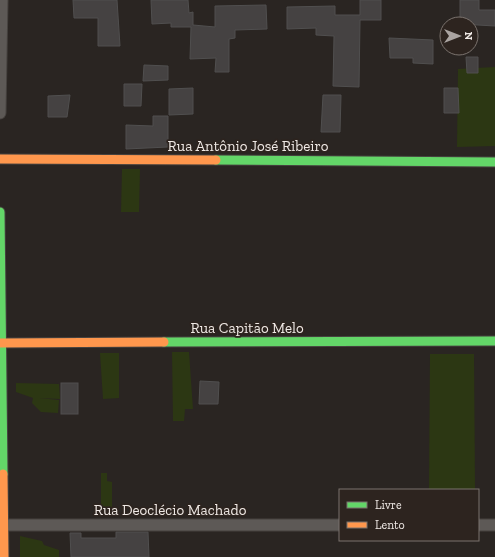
<svg xmlns="http://www.w3.org/2000/svg" width="495" height="557" font-family="'Zilla Slab',serif">
  <rect width="100%" height="100%" fill="#2a2522"/>
  <g fill="#2c3713">
    <polygon points="495,67 495,146 457,147 458,69"/>
    <polygon points="122,169 140,169 139,212 121,212"/>
    <polygon points="172,352 189,352 193,409 185,409 184,421 173,421"/>
    <polygon points="100,353 119,353 119,398 103,399"/>
    <polygon points="430,354 474,354 475,490 429,490"/>
    <polygon points="16,383 59,384 60,399 39,398 59,400 58,413 41,412 32,403 33,398 16,392"/>
    <polygon points="101,473 107,473 107,481 112,482 112,508 101,508"/>
    <polygon points="20,536 42,541 44,545 59,550 59,557 20,557"/>
  </g>
  <g fill="#454242" stroke="#504f4f">
    <polygon points="73,0 117,0 120,46 98,46 98,18 74,18"/>
    <polygon points="151,0 188,0 189,13 193,12 193,25 215,27 215,6 266,5 267,29 235,30 235,38 229,39 229,72 215,72 216,58 190,59 191,27 171,27 171,23 152,24"/>
    <polygon points="360,0 381,0 381,20 360,20 359,87 333,86 334,36 316,35 316,28 287,29 287,7 335,6 335,15 360,15"/>
    <polygon points="460,0 479,0 479,10 495,10 495,26 460,24"/>
    <polygon points="389,38 433,40 433,64 413,63 413,58 390,58"/>
    <polygon points="466,57 478,57 478,73 467,73"/>
    <polygon points="144,65 168,66 168,80 143,81"/>
    <polygon points="124,84 142,84 141,106 124,106"/>
    <polygon points="193,88 193,114 169,115 169,89"/>
    <polygon points="444,88 458,88 459,113 444,113"/>
    <polygon points="70,95 67,117 48,117 48,96"/>
    <polygon points="323,95 341,95 340,132 321,132"/>
    <polygon points="153,116 168,116 168,147 126,149 126,125 153,126"/>
    <polygon points="200,381 219,382 218,404 199,404"/>
    <rect x="61" y="383" width="17" height="31"/>
    <polygon points="116,532 148,532 149,557 71,557 70,533 81,533 81,538 116,538"/>
  </g>
  <g fill="none" stroke-linecap="round" stroke-linejoin="round">
    <defs>
      <g id="street">
        <polyline points="0,113 2,0"/>
        <polyline points="0,525 340,525"/>
        <polyline points="478,525 495,525"/>
      </g>
      <g id="fast">
        <polyline points="216,160 495,162"/>
        <polyline points="0,212 3,474"/>
        <polyline points="164,342 495,341"/>
      </g>
      <g id="slow">
        <polyline points="0,159 216,160"/>
        <polyline points="0,343 164,342"/>
        <polyline points="3,474 4,557"/>
      </g>
    </defs>
    <use href="#street" stroke="#46423f" stroke-width="13"/>
    <use href="#fast" stroke="#46423f" stroke-width="11"/>
    <use href="#slow" stroke="#46423f" stroke-width="11"/>
    <use href="#street" stroke="#5d5956" stroke-width="11"/>
    <use href="#fast" stroke="#63d668" stroke-width="9"/>
    <use href="#slow" stroke="#ff974d" stroke-width="9"/>
  </g>
  <g text-anchor="middle" stroke-width="3.5" stroke-linejoin="round" paint-order="stroke">
    <g font-size="15" fill="#efe9e5" stroke="#2d241f">
      <text x="248" y="151">Rua Antônio José Ribeiro</text>
      <text x="247" y="333">Rua Capitão Melo</text>
      <text x="170" y="515">Rua Deoclécio Machado</text>
    </g>
  </g>
  <rect x="339" y="489" width="140" height="52" fill="#2d241f" stroke="#7b736e"/>
  <rect x="347" y="502" width="20" height="6" fill="#63d668" stroke="#7b736e"/>
  <text x="375" y="509" font-size="12" fill="#efe9e5">Livre</text>
  <rect x="347" y="522" width="20" height="6" fill="#ff974d" stroke="#7b736e"/>
  <text x="375" y="529" font-size="12" fill="#efe9e5">Lento</text>
  <g transform="translate(459 36) rotate(90)"><circle r="19" fill="#2d241f" stroke="#7b736e"/>
  <path d="M0-3L7 15L0 10L-7 15Z" fill="#aaa4a1"/>
  <text y="-6" font-size="11" font-weight="bold" text-anchor="middle" fill="#efe9e5">N</text>
  </g>
</svg>
